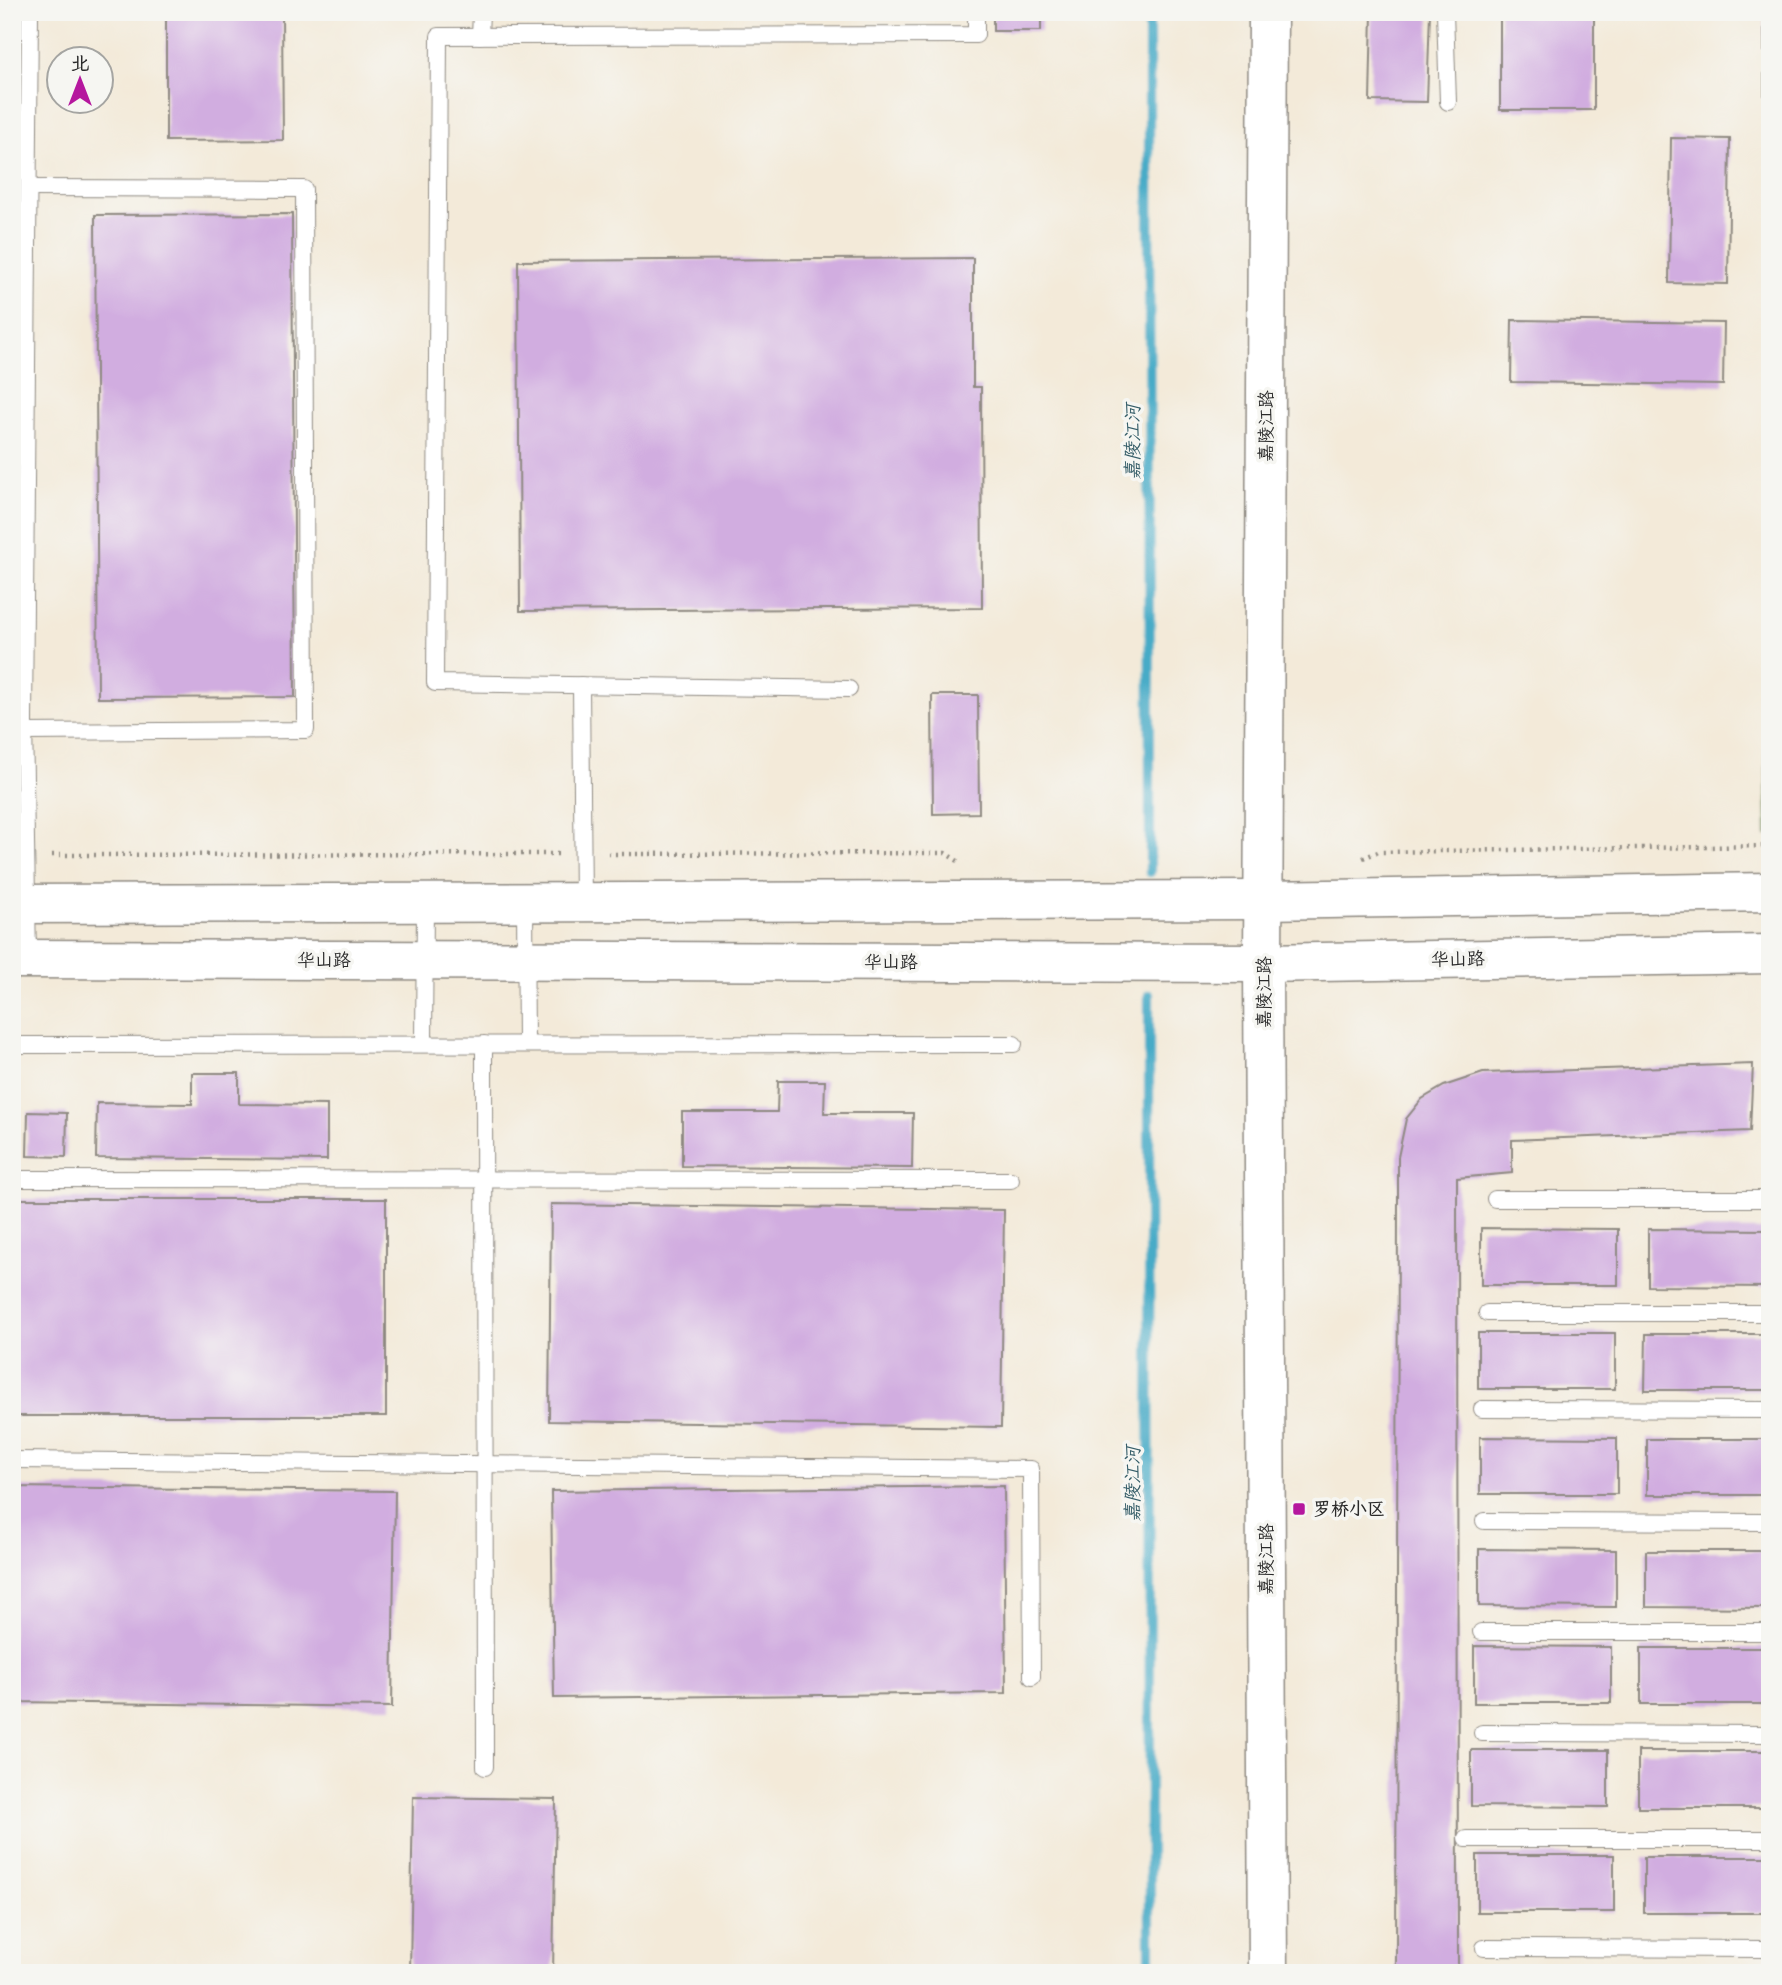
<svg xmlns="http://www.w3.org/2000/svg" width="1782" height="1985" font-family="Kalam,'LXGW WenKai TC',sans-serif">
  <rect width="100%" height="100%" fill="#f6f6f2"/>
  <filter id="ink" filterUnits="userSpaceOnUse"><feTurbulence type="fractalNoise" baseFrequency=".0143" numOctaves="2"/><feDisplacementMap in="SourceGraphic" scale="14" xChannelSelector="R" yChannelSelector="G"/><feConvolveMatrix kernelMatrix="1 2 1 2 8 2 1 2 1" color-interpolation-filters="sRGB"/></filter>
  <filter id="wash" filterUnits="userSpaceOnUse"><feTurbulence type="fractalNoise" baseFrequency=".00686" numOctaves="4" result="noise"/><feDisplacementMap in="SourceGraphic" scale="28" xChannelSelector="R" yChannelSelector="G"/><feGaussianBlur stdDeviation="1.57" result="paint"/><feColorMatrix in="noise" values="0 0 0 0 0 0 0 0 0 0 0 0 0 0 0 0 0 1.4 0 .05"/><feComposite in="paint" operator="in"/></filter>
  <g filter="url(#wash)">
    <rect width="100%" height="100%" fill="#f3ead9"/>
    <polygon fill="#9dcd7b" stroke="#647c53" stroke-width="2" points="1766,739 1770,739 1770,835 1767,835"/>
    <g fill="none" stroke-linecap="round" stroke-linejoin="round">
      <g stroke="#47abc7" stroke-width="10">
        <polyline points="1149,12 1150,872"/>
        <polyline points="1149,995 1150,1973"/>
      </g>
    </g>
    <g id="blocks">
      <g fill="#d1ade0">
        <polygon points="166,12 282,12 283,140 166,141"/>
        <rect x="993" y="12" width="48" height="19"/>
        <polygon points="1372,12 1430,12 1427,102 1370,101"/>
        <rect x="1500" y="12" width="94" height="98"/>
        <rect x="1764" y="12" width="6" height="87"/>
        <polygon points="1671,138 1730,139 1728,284 1669,283"/>
        <polygon points="292,214 295,697 98,698 95,215"/>
        <polygon points="973,258 973,387 981,387 982,608 520,611 518,261"/>
        <polygon points="1512,320 1724,323 1723,385 1511,382"/>
        <polygon points="932,695 978,695 979,813 933,814"/>
        <polygon points="1753,1064 1750,1131 1512,1140 1512,1173 1457,1178 1458,1973 1396,1973 1398,1195 1398,1157 1406,1119 1422,1099 1444,1086 1483,1073"/>
        <polygon points="192,1073 239,1073 239,1104 327,1105 327,1160 96,1158 97,1103 192,1104"/>
        <polygon points="778,1081 825,1081 824,1113 913,1113 912,1168 682,1166 682,1112 777,1112"/>
        <polygon points="28,1112 67,1113 66,1157 27,1156"/>
        <rect x="12" y="1199" width="374" height="217"/>
        <polygon points="551,1204 1004,1210 1001,1427 549,1421"/>
        <polygon points="1481,1228 1618,1229 1618,1285 1481,1285"/>
        <polygon points="1648,1229 1770,1230 1770,1287 1648,1286"/>
        <rect x="1478" y="1333" width="137" height="56"/>
        <polygon points="1646,1334 1770,1334 1770,1390 1645,1390"/>
        <polygon points="1480,1437 1617,1438 1617,1494 1480,1494"/>
        <rect x="1647" y="1439" width="123" height="56"/>
        <polygon points="1004,1486 1006,1693 554,1698 551,1491"/>
        <polygon points="12,1487 395,1491 392,1707 12,1702"/>
        <polygon points="1479,1549 1616,1550 1616,1607 1479,1606"/>
        <polygon points="1646,1551 1770,1551 1770,1608 1646,1607"/>
        <polygon points="1474,1646 1611,1647 1611,1703 1474,1703"/>
        <rect x="1641" y="1648" width="129" height="56"/>
        <polygon points="1471,1750 1608,1750 1608,1807 1471,1806"/>
        <rect x="1638" y="1751" width="132" height="57"/>
        <polygon points="413,1797 556,1799 553,1973 410,1973"/>
        <rect x="1477" y="1855" width="137" height="57"/>
        <rect x="1644" y="1857" width="126" height="56"/>
      </g>
    </g>
  </g>
  <g filter="url(#ink)">
    <use href="#blocks" fill-opacity="0" stroke="#8f8a82" stroke-width="2"/>
    <g fill="none" stroke-linecap="round" stroke-linejoin="round">
      <defs>
        <g id="service">
          <polyline points="1445,12 1448,102"/>
          <polyline points="480,36 481,12"/>
          <polyline points="581,685 583,902"/>
          <polyline points="849,689 435,683 439,36 976,35 976,12"/>
          <polyline points="12,709 18,712 24,721 28,959"/>
          <polyline points="24,721 30,12"/>
          <polyline points="25,732 306,730 304,189 29,188"/>
          <polyline points="525,903 526,1044"/>
          <polyline points="424,1044 425,903"/>
          <polyline points="484,1044 485,1767"/>
          <polyline points="12,1045 1014,1044"/>
          <polyline points="12,1179 1011,1180"/>
          <polyline points="1495,1199 1770,1199"/>
          <polyline points="1487,1313 1770,1313"/>
          <polyline points="1482,1409 1770,1410"/>
          <polyline points="12,1460 1031,1469 1032,1677"/>
          <polyline points="1484,1521 1770,1522"/>
          <polyline points="1481,1632 1770,1632"/>
          <polyline points="1482,1733 1770,1734"/>
          <polyline points="1466,1839 1770,1839"/>
          <polyline points="1484,1948 1770,1949"/>
        </g>
        <g id="tertiary">
          <polyline points="12,904 1264,900 1770,892"/>
          <polyline points="12,959 1263,963 1770,954"/>
          <polyline points="1268,1973 1263,963 1268,12"/>
        </g>
      </defs>
      <use href="#service" stroke="#8f8a82" stroke-width="18"/>
      <use href="#tertiary" stroke="#8f8a82" stroke-width="41"/>
      <g stroke="#8f8a82" stroke-width="4.5" stroke-dasharray="2 5" stroke-linecap="butt">
        <polyline points="608,854 945,853 961,863"/>
        <polyline points="52,855 558,854"/>
        <polyline points="1363,858 1378,852 1770,846"/>
      </g>
      <use href="#service" stroke="#fff" stroke-width="16"/>
      <use href="#tertiary" stroke="#fff" stroke-width="38"/>
    </g>
  </g>
  <rect fill="#b5179e" stroke="#f6f6f2" stroke-width="2.5" x="1292" y="1502" width="14" height="14" rx="3.5"/>
  <g text-anchor="middle" stroke-width="7" stroke-linejoin="round" paint-order="stroke">
    <g font-size="18" fill="#2b2b2b" stroke="#f6f6f2">
      <text transform="translate(1266 426) rotate(-90)" y="6">嘉陵江路</text>
      <text transform="translate(1458 959) rotate(-1)" y="6">华山路</text>
      <text x="324" y="966">华山路</text>
      <text x="891" y="968">华山路</text>
      <text transform="translate(1264 992) rotate(-90)" y="6">嘉陵江路</text>
      <text transform="translate(1266 1559) rotate(-90)" y="6">嘉陵江路</text>
    </g>
    <g font-size="18" font-weight="bold" fill="#2b2b2b" stroke="#f6f6f2" text-anchor="start">
      <text x="1313" y="1515">罗桥小区</text>
    </g>
    <g font-size="19" font-style="italic" fill="#365e69" stroke="#f6f6f2">
      <text transform="translate(1132 442) rotate(-90)" y="7">嘉陵江河</text>
      <text transform="translate(1132 1484) rotate(-90)" y="7">嘉陵江河</text>
    </g>
  </g>
  <rect width="1782" height="1985" fill="none" stroke="#f6f6f2" stroke-width="42"/>
  <g transform="translate(80 80)"><circle r="33" fill="#f6f6f2" stroke="#a5a5a2" stroke-width="2"/>
  <path d="M0-5L12 26L0 18L-12 26Z" fill="#b5179e"/>
  <text y="-10" font-size="19" font-weight="bold" text-anchor="middle" fill="#2b2b2b">北</text>
  </g>
</svg>
